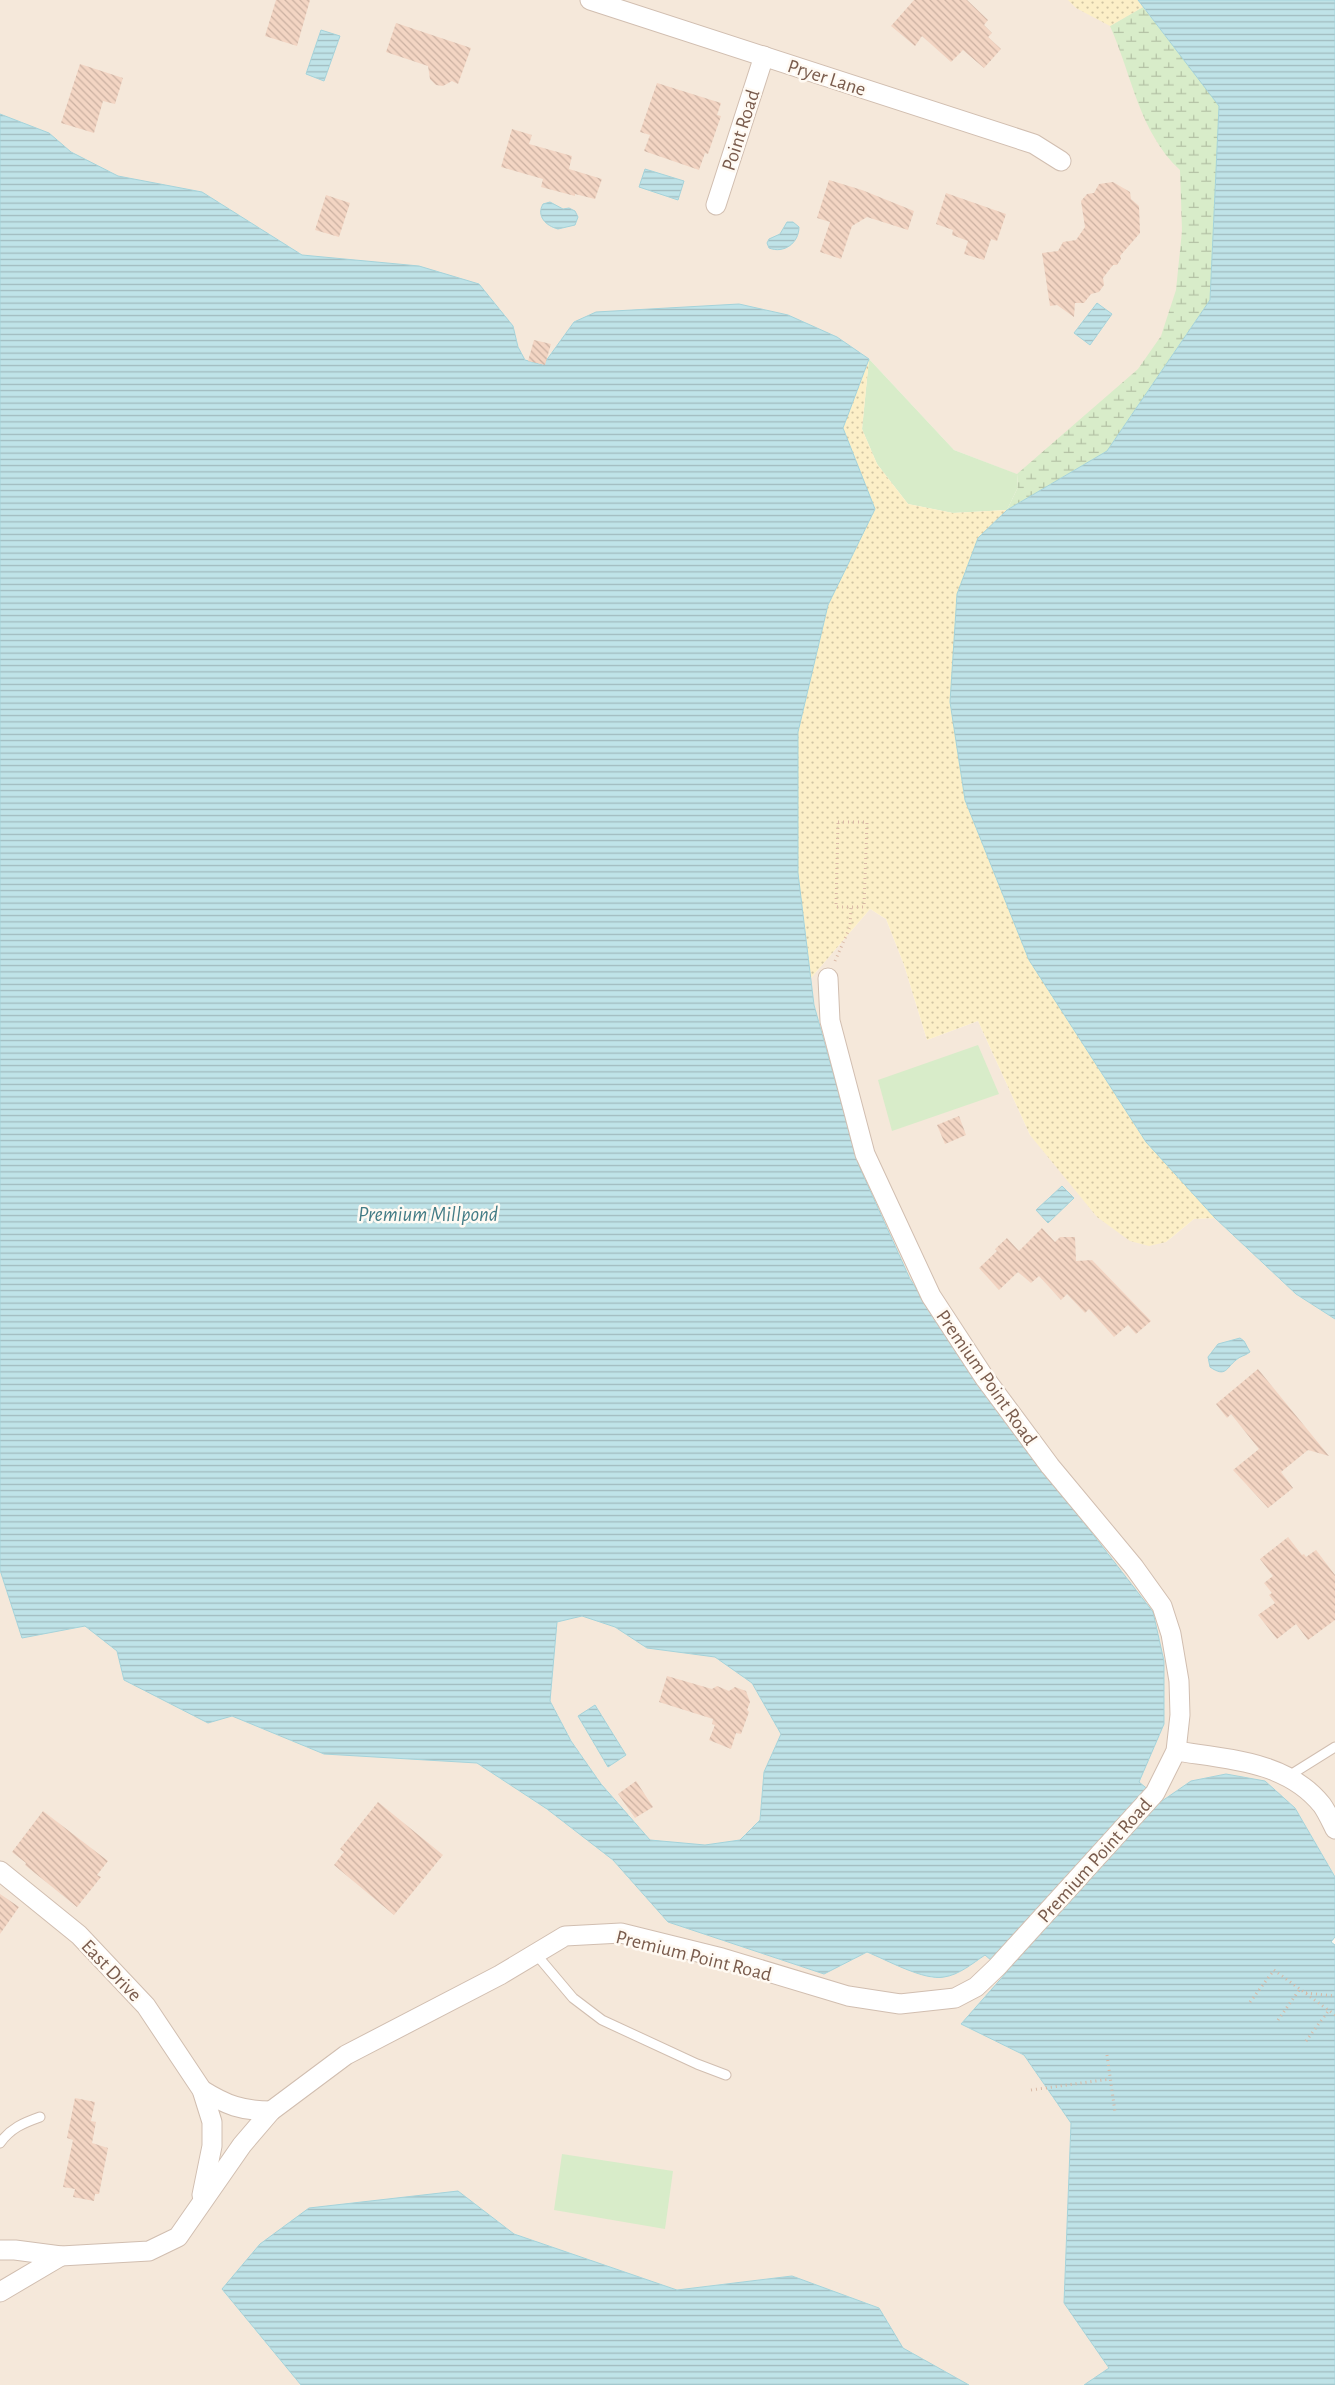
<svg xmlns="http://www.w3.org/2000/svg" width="1335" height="2385" font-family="'Alegreya Sans',sans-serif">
  <defs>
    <pattern id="wetland-marsh" width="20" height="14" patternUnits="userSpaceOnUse" patternTransform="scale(1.25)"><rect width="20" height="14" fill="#d8ecc9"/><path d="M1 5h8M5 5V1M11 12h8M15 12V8" fill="none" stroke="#b4c2a5"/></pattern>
    <pattern id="sand-dots" width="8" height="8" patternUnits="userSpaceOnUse" patternTransform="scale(1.25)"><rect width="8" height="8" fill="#fcefc7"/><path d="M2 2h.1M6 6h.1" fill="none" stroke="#d1c5a4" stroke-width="1.8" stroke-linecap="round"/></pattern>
    <pattern id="water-rules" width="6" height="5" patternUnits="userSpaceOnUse" patternTransform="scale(1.25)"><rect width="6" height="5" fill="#bfe3e8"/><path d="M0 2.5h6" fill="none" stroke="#a0bbbe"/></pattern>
    <pattern id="building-back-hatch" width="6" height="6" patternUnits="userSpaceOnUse" patternTransform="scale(1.25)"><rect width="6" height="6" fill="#f3d5c3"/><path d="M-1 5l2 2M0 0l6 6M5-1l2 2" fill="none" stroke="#cab0a1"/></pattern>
  </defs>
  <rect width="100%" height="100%" fill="#fdf6ec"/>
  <g fill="#f5e8da">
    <polygon points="0,0 1138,0 1220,106 1210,300 1047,486 954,450 869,359 837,337 788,315 739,304 574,322 543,365 525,360 518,347 513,326 419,266 302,255 202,192 118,176 71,152 49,133 0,114"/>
    <polygon points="870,909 886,919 904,965 927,1040 978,1021 1030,1135 1166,1242 1194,1219 1215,1218 1296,1294 1335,1319 1335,1877 1295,1808 1226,1774 1192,1781 1162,1801 1139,1782 985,1395 910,1279 859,1166 814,1005 811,978"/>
    <polygon points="0,1570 22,1637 85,1626 117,1651 124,1680 232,1716 324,1754 477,1763 547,1809 613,1860 668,1922 824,1974 867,1952 932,1978 958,1973 985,1955 1006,1973 961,2024 1024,2055 1071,2123 1064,2303 1109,2368 1084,2385 969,2385 902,2348 879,2308 792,2276 677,2290 514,2234 458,2191 222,2289 301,2385 0,2385"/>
    <polygon points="582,1616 615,1627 647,1648 715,1657 752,1683 781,1734 764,1772 760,1820 740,1840 705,1845 650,1840 601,1784 571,1741 550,1701 557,1622"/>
  </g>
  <g fill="#d8ecc9">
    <polygon points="869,359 954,450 1017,474 1018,487 1007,510 953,513 908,504 877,464 862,429"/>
    <polygon points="978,1045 999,1094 892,1131 878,1080"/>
    <polygon points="562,2154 673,2171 665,2229 554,2210"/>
  </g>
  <path fill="url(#wetland-marsh)" d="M1143 7 1220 106 1210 300 1107 451 1007 510 1018 487 1017 474 1138 369 1161 336 1176 290 1182 231 1180 170C1139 132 1132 75 1110 26Z"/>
  <g fill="url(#sand-dots)">
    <polygon points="1068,0 1138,0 1143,7 1110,26 1076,8"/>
    <polygon points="869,359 862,429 877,464 908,504 953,513 1007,510 978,538 965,800 1029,960 1146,1142 1215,1218 1194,1219 1166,1242 1149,1246 1130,1241 1097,1217 1030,1135 978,1021 927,1040 904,965 886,919 870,909 811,978 798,873 798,732 828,605 875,509 843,428"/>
  </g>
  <g fill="url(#water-rules)" stroke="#a5d3da" fill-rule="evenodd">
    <polygon points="1138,0 1335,0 1335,1319 1296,1294 1215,1218 1146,1142 1029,960 965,800 950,702 957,594 978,538 1007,510 1107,451 1210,300 1219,106"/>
    <polygon points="321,30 340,36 324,81 306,74"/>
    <path d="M0 114 49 133 71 152 118 176 202 192 302 255 419 266 479 284 513 326 518 347 525 360 543 365 574 322 596 312 739 304 788 315 837 337 869 359 843 428 875 509 828 605 798 732V873L814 1005 859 1166 910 1279 985 1395 1153 1612 1164 1661V1724L1139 1782 1162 1801 1191 1781 1226 1774 1265 1781 1295 1808 1335 1877V1937L1331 1942 1335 1945V2385H1084L1109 2368 1064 2303 1071 2123 1024 2055 961 2024 1006 1973 985 1955C973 1963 959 1975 944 1977 924 1981 887 1960 867 1952L824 1974 668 1922 613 1860 547 1809 477 1763 324 1754 232 1716 208 1723 124 1680 117 1651 85 1626 22 1638 0 1570ZM582 1616 615 1627 647 1648 715 1657 752 1683 781 1734 764 1772 760 1820 740 1840 705 1845 650 1840 601 1784 571 1741 550 1701 557 1622Z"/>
    <polygon points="645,169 684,181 678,200 639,187"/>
    <path d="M550 202 563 209 569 208 575 211 578 217 575 225 558 229C546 226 536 216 543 204Z"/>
    <path d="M787 222H793L799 227C799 243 784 254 769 248L767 243 769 239 780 234Z"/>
    <polygon points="1097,303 1112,314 1090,345 1074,333"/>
    <polygon points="1062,1186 1074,1198 1048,1223 1036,1210"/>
    <path d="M1240 1338 1244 1341 1250 1352C1245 1356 1240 1356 1236 1360 1226 1368 1226 1378 1210 1367L1208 1357 1218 1344Z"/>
    <polygon points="595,1705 626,1755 608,1767 578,1716"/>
    <polygon points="458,2191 514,2234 677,2290 792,2276 879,2308 903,2348 969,2385 301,2385 222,2289 260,2244 309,2208"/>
  </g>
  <g fill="url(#building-back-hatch)">
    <polygon points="276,0 310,0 297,46 265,36"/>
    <polygon points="914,0 967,0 988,20 984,25 992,33 988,37 1001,49 984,68 963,50 951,62 922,36 915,46 891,26"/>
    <polygon points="396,23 471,48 458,84 452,81 443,86 436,85 430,79 428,66 386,52"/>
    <polygon points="80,64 123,78 115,104 103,101 94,133 61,123"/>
    <polygon points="657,83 721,103 717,115 721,116 708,154 705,153 699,170 644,151 650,135 640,132"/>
    <polygon points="512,129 532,135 529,144 572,156 569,169 602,179 595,199 575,194 575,196 541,187 543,179 501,167"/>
    <polygon points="829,180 862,190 914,211 908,230 867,217 852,226 841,259 820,252 830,222 817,218"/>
    <polygon points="1113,182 1130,192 1131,199 1139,206 1140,233 1120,256 1121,259 1117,265 1113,265 1103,278 1104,285 1099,292 1091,294 1084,303 1075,303 1074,317 1057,305 1050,306 1042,253 1058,251 1063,242 1076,240 1085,227 1081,201 1087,194 1094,193 1099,184"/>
    <polygon points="946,193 1006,214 997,241 991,239 984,260 964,254 968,241 952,235 953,230 936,224"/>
    <polygon points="326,195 350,203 339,237 315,230"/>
    <polygon points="534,340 551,344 545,365 528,361"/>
    <polygon points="959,1116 966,1135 945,1144 937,1125"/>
    <polygon points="1042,1228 1055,1242 1060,1237 1075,1237 1076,1261 1092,1260 1151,1321 1136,1334 1128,1325 1114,1337 1089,1309 1085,1313 1067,1294 1061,1300 1039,1276 1031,1283 1018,1272 999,1290 979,1268 997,1251 995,1249 1007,1238 1019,1251"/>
    <polygon points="1258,1369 1329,1456 1308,1450 1281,1472 1293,1488 1268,1508 1233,1470 1259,1449 1231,1414 1227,1418 1216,1404"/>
    <polygon points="1288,1537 1302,1555 1304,1554 1306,1557 1316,1550 1335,1575 1335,1620 1308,1640 1296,1624 1277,1639 1258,1615 1275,1603 1269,1595 1272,1593 1264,1583 1273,1576 1260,1559"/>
    <polygon points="667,1676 712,1689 717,1686 729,1691 735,1687 746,1691 750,1702 747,1710 749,1712 741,1734 736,1733 731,1749 709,1740 715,1725 712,1724 713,1719 659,1702"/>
    <polygon points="636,1781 653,1807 635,1818 618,1794"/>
    <polygon points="378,1802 443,1855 394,1915 334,1865 344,1852 340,1849"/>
    <polygon points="43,1811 108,1861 97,1875 101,1877 77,1907 25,1865 26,1863 12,1852"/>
    <polygon points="0,1894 19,1907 0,1934"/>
    <polygon points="75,2098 95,2102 91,2121 96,2122 92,2143 108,2148 99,2194 95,2194 94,2201 73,2197 75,2189 63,2187 73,2140 67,2138"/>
  </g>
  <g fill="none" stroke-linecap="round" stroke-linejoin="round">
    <defs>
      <g id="lane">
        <polyline points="1287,1777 1335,1747"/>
        <polyline points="535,1953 573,1998 602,2020 697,2064 726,2075"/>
        <path d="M0 2143C11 2128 23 2123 40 2117"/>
      </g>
      <g id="street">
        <polyline points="590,0 1034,144 1061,161"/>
        <polyline points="716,205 764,56"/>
        <path d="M1176 1751C1227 1759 1287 1761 1322 1805 1327 1812 1331 1821 1335 1829"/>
        <polyline points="0,1871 79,1935 146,2006 202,2090 212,2122 212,2146 202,2195"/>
        <path d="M202 2090C226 2105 242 2111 271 2111"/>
        <polyline points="0,2250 15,2250 61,2256 149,2251 178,2237 242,2145 271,2111 346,2055 500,1975 565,1936 621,1933 722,1958 848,1996 900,2004 955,1998 976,1987 997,1967 1155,1793 1176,1751 1180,1715 1179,1681 1171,1634 1162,1606 1134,1567 1050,1466 984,1377 931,1296 865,1154 830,1021 828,978"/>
        <polyline points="0,2292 61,2256"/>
      </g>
    </defs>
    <use href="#lane" stroke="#d1beb0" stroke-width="11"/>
    <use href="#street" stroke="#d1beb0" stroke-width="21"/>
    <g stroke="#d9b8a5" stroke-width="3" stroke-dasharray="1 4" stroke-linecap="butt">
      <polygon points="838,822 867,822 864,907 836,907"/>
      <polyline points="835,961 850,927 851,907"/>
      <polyline points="1306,1993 1335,1996"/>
      <polyline points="1250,2002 1274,1970 1335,2015"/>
      <polyline points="1278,2020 1300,1989"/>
      <polyline points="1306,2041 1329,2010"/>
      <polyline points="1107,2055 1115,2112"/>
      <polyline points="1031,2090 1110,2079"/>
    </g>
    <use href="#lane" stroke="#fff" stroke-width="9"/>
    <use href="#street" stroke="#fff" stroke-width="19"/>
  </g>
  <g text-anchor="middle" stroke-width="5" stroke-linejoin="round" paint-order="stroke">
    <g font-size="20" fill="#7a5c4d" stroke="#fffaf3">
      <text transform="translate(827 77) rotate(18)" y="7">Pryer Lane</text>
      <text transform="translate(740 130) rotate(-72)" y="7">Point Road</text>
      <text transform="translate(987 1377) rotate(55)" y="7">Premium Point Road</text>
      <text transform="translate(1094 1860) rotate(-48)" y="7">Premium Point Road</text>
      <text transform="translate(694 1955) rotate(14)" y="7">Premium Point Road</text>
      <text transform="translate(112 1970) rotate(46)" y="7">East Drive</text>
    </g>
    <g font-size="21" font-style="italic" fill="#437c86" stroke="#fffaf3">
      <text x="428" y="1221">Premium Millpond</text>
    </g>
  </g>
</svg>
